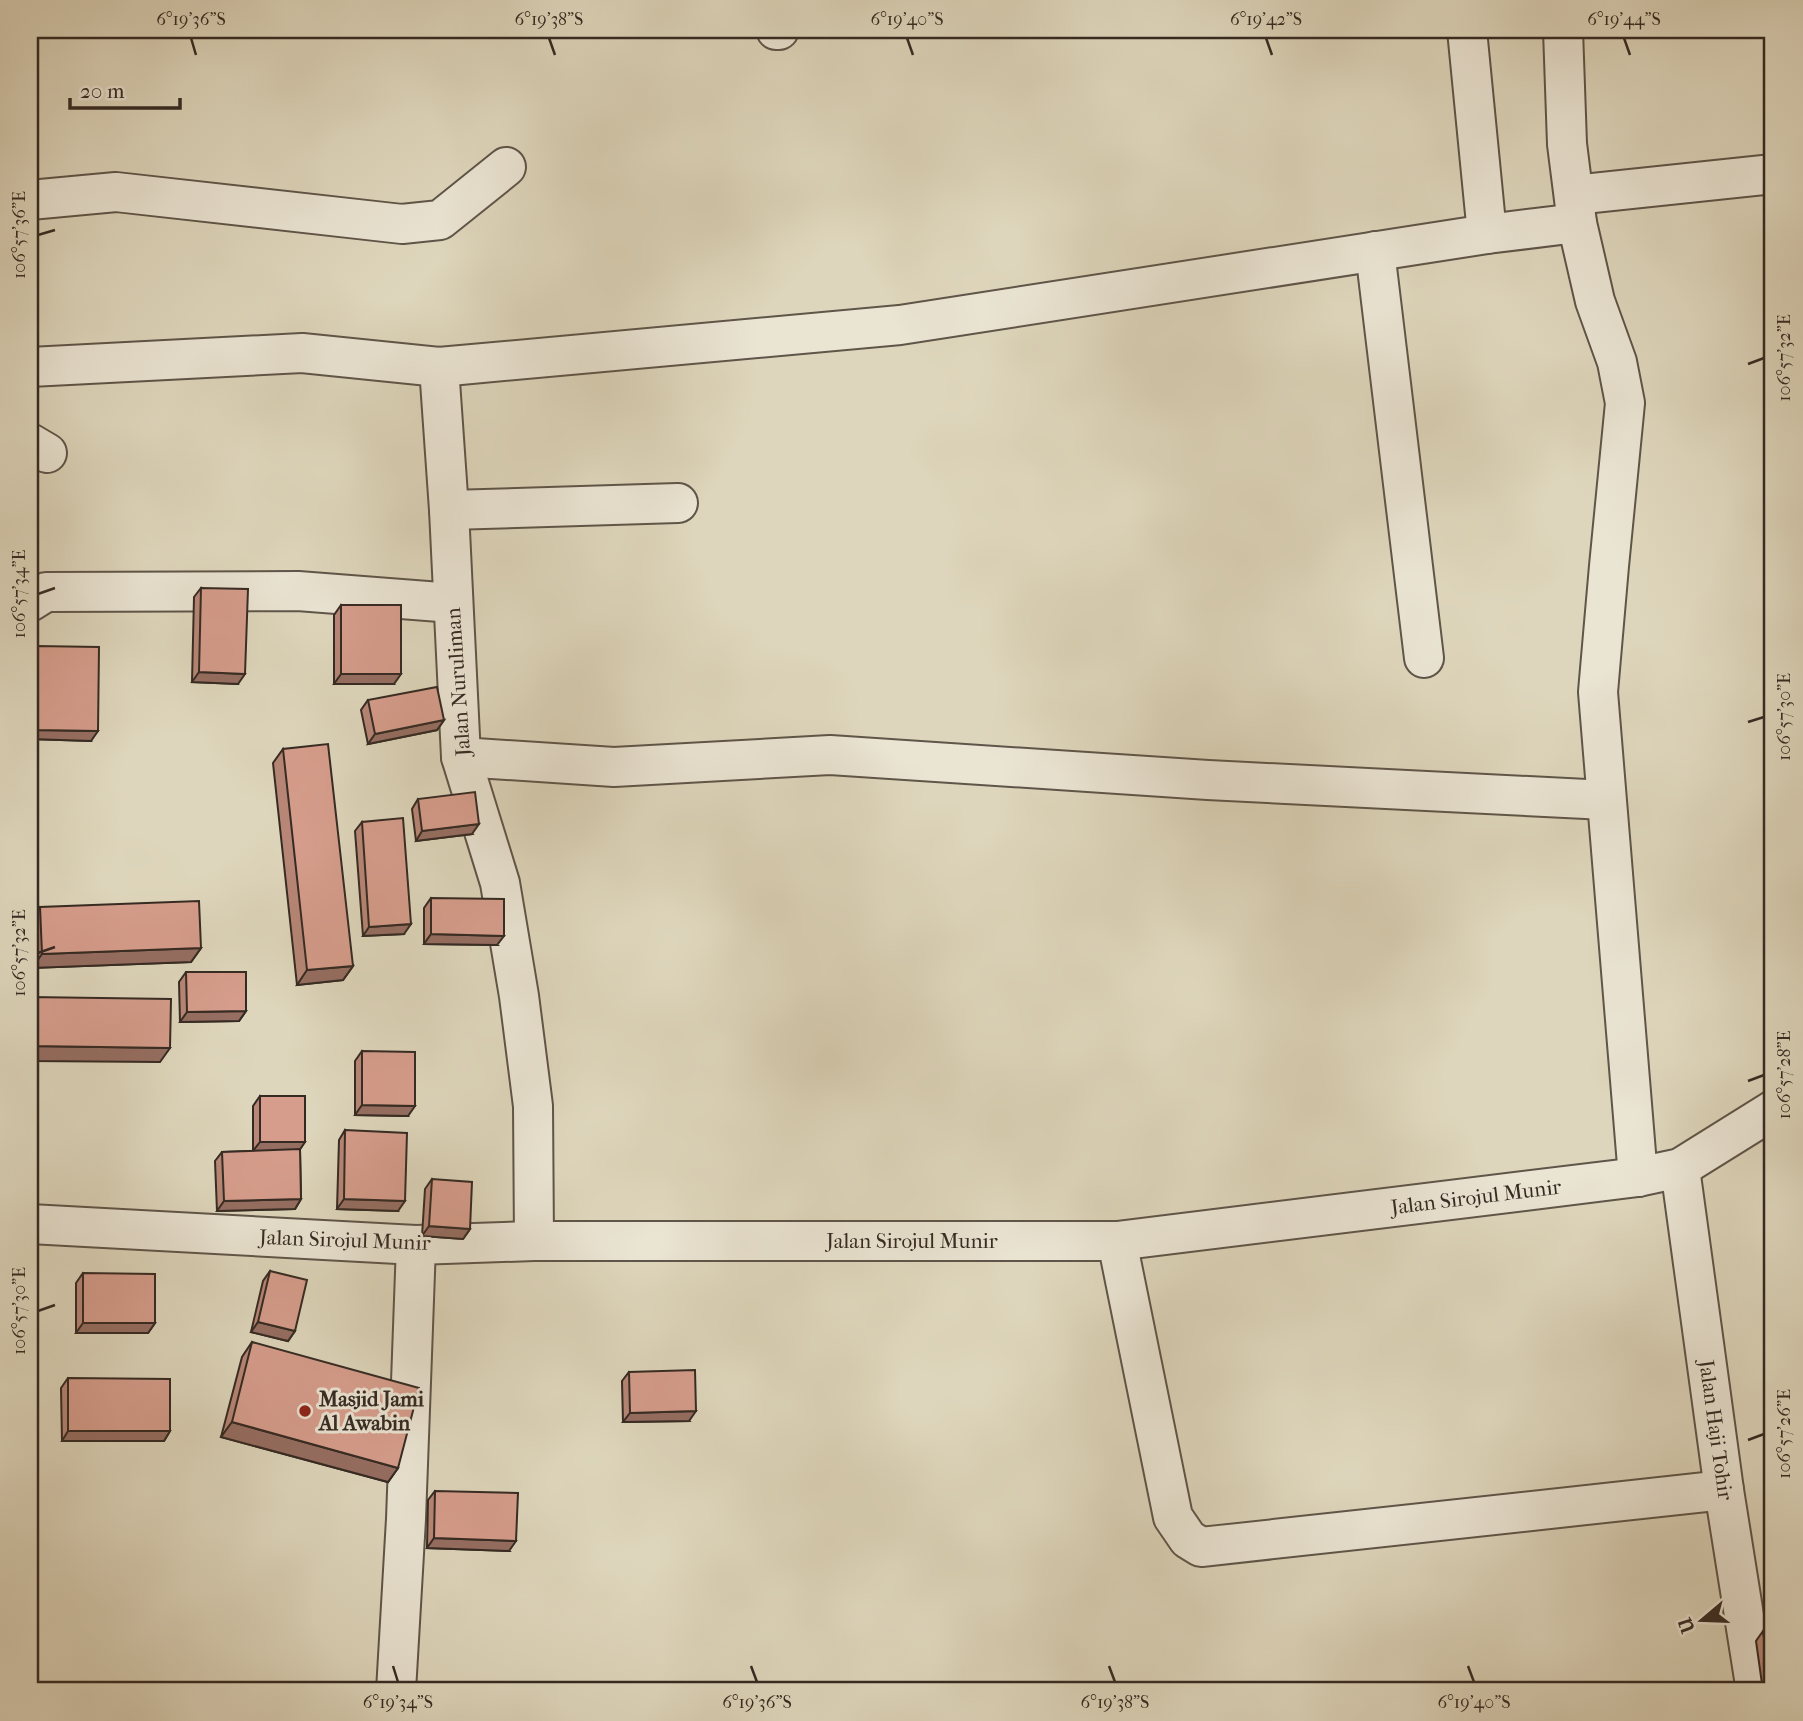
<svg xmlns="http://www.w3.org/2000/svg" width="1803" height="1721" font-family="'IM FELL French Canon',serif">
  <rect width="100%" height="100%" fill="#ded6bc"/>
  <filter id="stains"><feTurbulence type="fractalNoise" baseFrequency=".00286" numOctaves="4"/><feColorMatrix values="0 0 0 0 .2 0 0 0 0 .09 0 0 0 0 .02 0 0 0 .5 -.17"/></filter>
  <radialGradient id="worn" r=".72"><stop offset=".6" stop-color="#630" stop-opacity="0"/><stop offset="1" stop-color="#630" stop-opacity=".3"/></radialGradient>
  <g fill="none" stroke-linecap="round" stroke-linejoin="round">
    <defs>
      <g id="minor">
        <polyline points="776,30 779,30"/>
        <polyline points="1467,30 1487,234"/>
        <polyline points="1563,30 1567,144 1577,223 1595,301 1617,362 1625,403 1609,566 1598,692 1638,1177"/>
        <polyline points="1574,195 1773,174"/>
        <polyline points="30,200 116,192 402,224 440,220 506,167"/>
        <polyline points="1375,251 1424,658"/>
        <polyline points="30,367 302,353 439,367 900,325 1487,234 1577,223"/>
        <polyline points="439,367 449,510 461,757 500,883 519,996 533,1106 534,1241"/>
        <polyline points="30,443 47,453"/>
        <polyline points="449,510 678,503"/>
        <polyline points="30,602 46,592 298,591 453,603"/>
        <polyline points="461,757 614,767 830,755 1208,780 1606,800"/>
        <polyline points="1680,1168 1724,1490 1756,1691"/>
        <polyline points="30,1224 416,1245 534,1241 1117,1241 1638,1177 1680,1168 1773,1110"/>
        <polyline points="1117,1241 1173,1517 1188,1539 1201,1547 1724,1490"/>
        <polyline points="396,1691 406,1519 416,1245"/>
      </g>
    </defs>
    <use href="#minor" stroke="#5f5549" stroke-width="42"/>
    <use href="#minor" stroke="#eae4d3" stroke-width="38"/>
  </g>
  <g fill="#b88778" stroke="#352a23" stroke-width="2">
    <polygon points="201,588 238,684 192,682 194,597"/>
    <polygon points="341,605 394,684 334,684 334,615"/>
    <polygon points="37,646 91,741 30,739 31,656"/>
    <polygon points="368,700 444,720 437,730 368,744 361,710"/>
    <polygon points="283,749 353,966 343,980 297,985 273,763"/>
    <polygon points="418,799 472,834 416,841 412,809"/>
    <polygon points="362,822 404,934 363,936 355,831"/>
    <polygon points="431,898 497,945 424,944 424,908"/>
    <polygon points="40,907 201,948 191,962 32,968 30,922"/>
    <polygon points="186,972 246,1011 239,1021 180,1022 179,982"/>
    <polygon points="362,1051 408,1116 355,1115 355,1061"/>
    <polygon points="260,1096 300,1150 301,1199 295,1209 217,1211 215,1161 222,1152 253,1151 253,1106"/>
    <polygon points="345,1130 398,1211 337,1209 339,1140"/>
    <polygon points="432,1179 470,1229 463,1239 422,1236 425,1189"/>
    <polygon points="270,1271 295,1331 288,1341 251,1332 263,1281"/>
    <polygon points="83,1273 155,1323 148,1333 76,1333 76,1283"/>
    <polygon points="252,1342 398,1468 388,1482 221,1437 242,1357"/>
    <polygon points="629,1372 689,1421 623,1422 622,1381"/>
    <polygon points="68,1378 170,1431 164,1441 62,1441 61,1388"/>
    <polygon points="435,1491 509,1551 427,1548 428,1500"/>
    <polygon points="1763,1631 1773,1691 1763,1691 1756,1641"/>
  </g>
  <g fill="#966e62" stroke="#352a23" stroke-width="2">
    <polygon points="199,672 245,674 238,684 192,682"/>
    <polygon points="341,674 401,674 394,684 334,684"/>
    <polygon points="444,720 437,730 368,744 375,734"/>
    <polygon points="36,730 98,731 91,741 30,739"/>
    <polygon points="479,824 472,834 416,841 422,831"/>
    <polygon points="411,924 404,934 363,936 369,927"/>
    <polygon points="431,934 504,936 497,945 424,944"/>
    <polygon points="201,948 191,962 32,968 42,954"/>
    <polygon points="353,966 343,980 297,985 307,970"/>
    <polygon points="246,1011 239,1021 180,1022 187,1012"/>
    <polygon points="30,1046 170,1048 160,1062 30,1061"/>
    <polygon points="362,1105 415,1106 408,1116 355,1115"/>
    <polygon points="260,1142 305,1142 299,1151 253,1151"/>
    <polygon points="301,1199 295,1209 217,1211 224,1201"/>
    <polygon points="344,1199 405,1201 398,1211 337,1209"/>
    <polygon points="429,1226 470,1229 463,1239 422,1236"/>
    <polygon points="258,1322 295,1331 288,1341 251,1332"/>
    <polygon points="83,1323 155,1323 148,1333 76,1333"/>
    <polygon points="696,1411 689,1421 623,1422 630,1413"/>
    <polygon points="232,1422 398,1468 388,1482 221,1437"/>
    <polygon points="68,1431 170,1431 164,1441 62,1441"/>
    <polygon points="434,1538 516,1541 509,1551 427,1548"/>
  </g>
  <g fill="#d69d8c" stroke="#352a23" stroke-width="2">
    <polygon points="201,588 248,589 245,674 199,672"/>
    <rect x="341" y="605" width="60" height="69"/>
    <polygon points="37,646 99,647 98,731 36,730"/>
    <polygon points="437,687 444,720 375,734 368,700"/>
    <polygon points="328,744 353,966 307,970 283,749"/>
    <polygon points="475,792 479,824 422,831 418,799"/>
    <polygon points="403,818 411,924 369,927 362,822"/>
    <polygon points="431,898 504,899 504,936 431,934"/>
    <polygon points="199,901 201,948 42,954 40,907"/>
    <polygon points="186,972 246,972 246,1011 187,1012"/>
    <polygon points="30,997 171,999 170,1048 30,1046"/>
    <polygon points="362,1051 415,1052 415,1106 362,1105"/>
    <rect x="260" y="1096" width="45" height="46"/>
    <polygon points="345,1130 407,1133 405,1201 344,1199"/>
    <polygon points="300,1149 301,1199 224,1201 222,1152"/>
    <polygon points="432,1179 472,1182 470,1229 429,1226"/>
    <polygon points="270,1271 307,1280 295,1331 258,1322"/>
    <polygon points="83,1273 155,1274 155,1323 83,1323"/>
    <polygon points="252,1342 419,1388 398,1468 232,1422"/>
    <polygon points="695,1370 696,1411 630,1413 629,1372"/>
    <polygon points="68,1378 170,1379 170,1431 68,1431"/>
    <polygon points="435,1491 518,1493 516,1541 434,1538"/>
    <polygon points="1773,1630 1773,1687 1771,1687 1763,1631"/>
  </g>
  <path fill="none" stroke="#352a23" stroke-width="2.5" d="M191 38 196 55M549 38 555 55M907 38 913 55M1266 38 1272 55M1624 38 1630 55M38 235 55 230M1748 364 1764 358M38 594 55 588M1748 722 1764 717M38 953 55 947M1748 1081 1764 1075M38 1311 55 1305M1748 1440 1764 1434M393 1666 398 1682M751 1666 757 1682M1109 1666 1115 1682M1468 1666 1474 1682"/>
  <circle fill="#8f2418" stroke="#eae4d3" stroke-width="2.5" cx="305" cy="1411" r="7"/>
  <g text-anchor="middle" stroke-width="6" stroke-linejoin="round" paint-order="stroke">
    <g font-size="21" fill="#352a23" stroke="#eae4d3">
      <text transform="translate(458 682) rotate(-94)" y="7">Jalan Nuruliman</text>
      <text transform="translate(1476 1197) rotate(-7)" y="7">Jalan Sirojul Munir</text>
      <text transform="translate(345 1240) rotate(2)" y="7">Jalan Sirojul Munir</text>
      <text x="912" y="1248">Jalan Sirojul Munir</text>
      <text transform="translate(1716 1430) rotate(82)" y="7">Jalan Haji Tohir</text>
    </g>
    <g font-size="21" font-weight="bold" fill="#352a23" stroke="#eae4d3" text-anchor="start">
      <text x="319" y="1406">Masjid Jami<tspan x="319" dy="24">Al Awabin</tspan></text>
    </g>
  </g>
  <rect width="1803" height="1721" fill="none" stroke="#ded6bc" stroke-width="77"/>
  <g transform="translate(1702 1620) rotate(251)" stroke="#eae4d3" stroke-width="5" paint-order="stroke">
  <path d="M0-5L12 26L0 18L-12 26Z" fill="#352a23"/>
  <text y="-10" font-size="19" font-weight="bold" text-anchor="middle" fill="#352a23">U</text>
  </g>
  <path d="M70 98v10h110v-10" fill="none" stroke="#352a23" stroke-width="3.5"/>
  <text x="80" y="98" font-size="21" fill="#352a23" stroke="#eae4d3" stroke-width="5" paint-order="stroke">20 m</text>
  <rect x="38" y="38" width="1726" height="1644" fill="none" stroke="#352a23" stroke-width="2.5"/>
  <g font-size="18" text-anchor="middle" fill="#352a23">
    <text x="191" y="25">6°19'36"S</text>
    <text x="549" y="25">6°19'38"S</text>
    <text x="907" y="25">6°19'40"S</text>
    <text x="1266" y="25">6°19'42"S</text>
    <text x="1624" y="25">6°19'44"S</text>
    <text transform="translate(19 235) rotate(-90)" y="6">106°57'36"E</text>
    <text transform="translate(1784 358) rotate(-90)" y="6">106°57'32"E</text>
    <text transform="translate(19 594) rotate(-90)" y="6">106°57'34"E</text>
    <text transform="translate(1784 717) rotate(-90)" y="6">106°57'30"E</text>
    <text transform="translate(19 953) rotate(-90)" y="6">106°57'32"E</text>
    <text transform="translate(1784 1075) rotate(-90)" y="6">106°57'28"E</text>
    <text transform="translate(19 1311) rotate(-90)" y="6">106°57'30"E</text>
    <text transform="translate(1784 1434) rotate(-90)" y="6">106°57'26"E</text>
    <text x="398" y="1708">6°19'34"S</text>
    <text x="757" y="1708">6°19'36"S</text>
    <text x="1115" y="1708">6°19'38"S</text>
    <text x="1474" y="1708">6°19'40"S</text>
  </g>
  <rect width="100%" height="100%" filter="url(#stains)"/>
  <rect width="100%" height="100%" fill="url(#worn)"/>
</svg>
